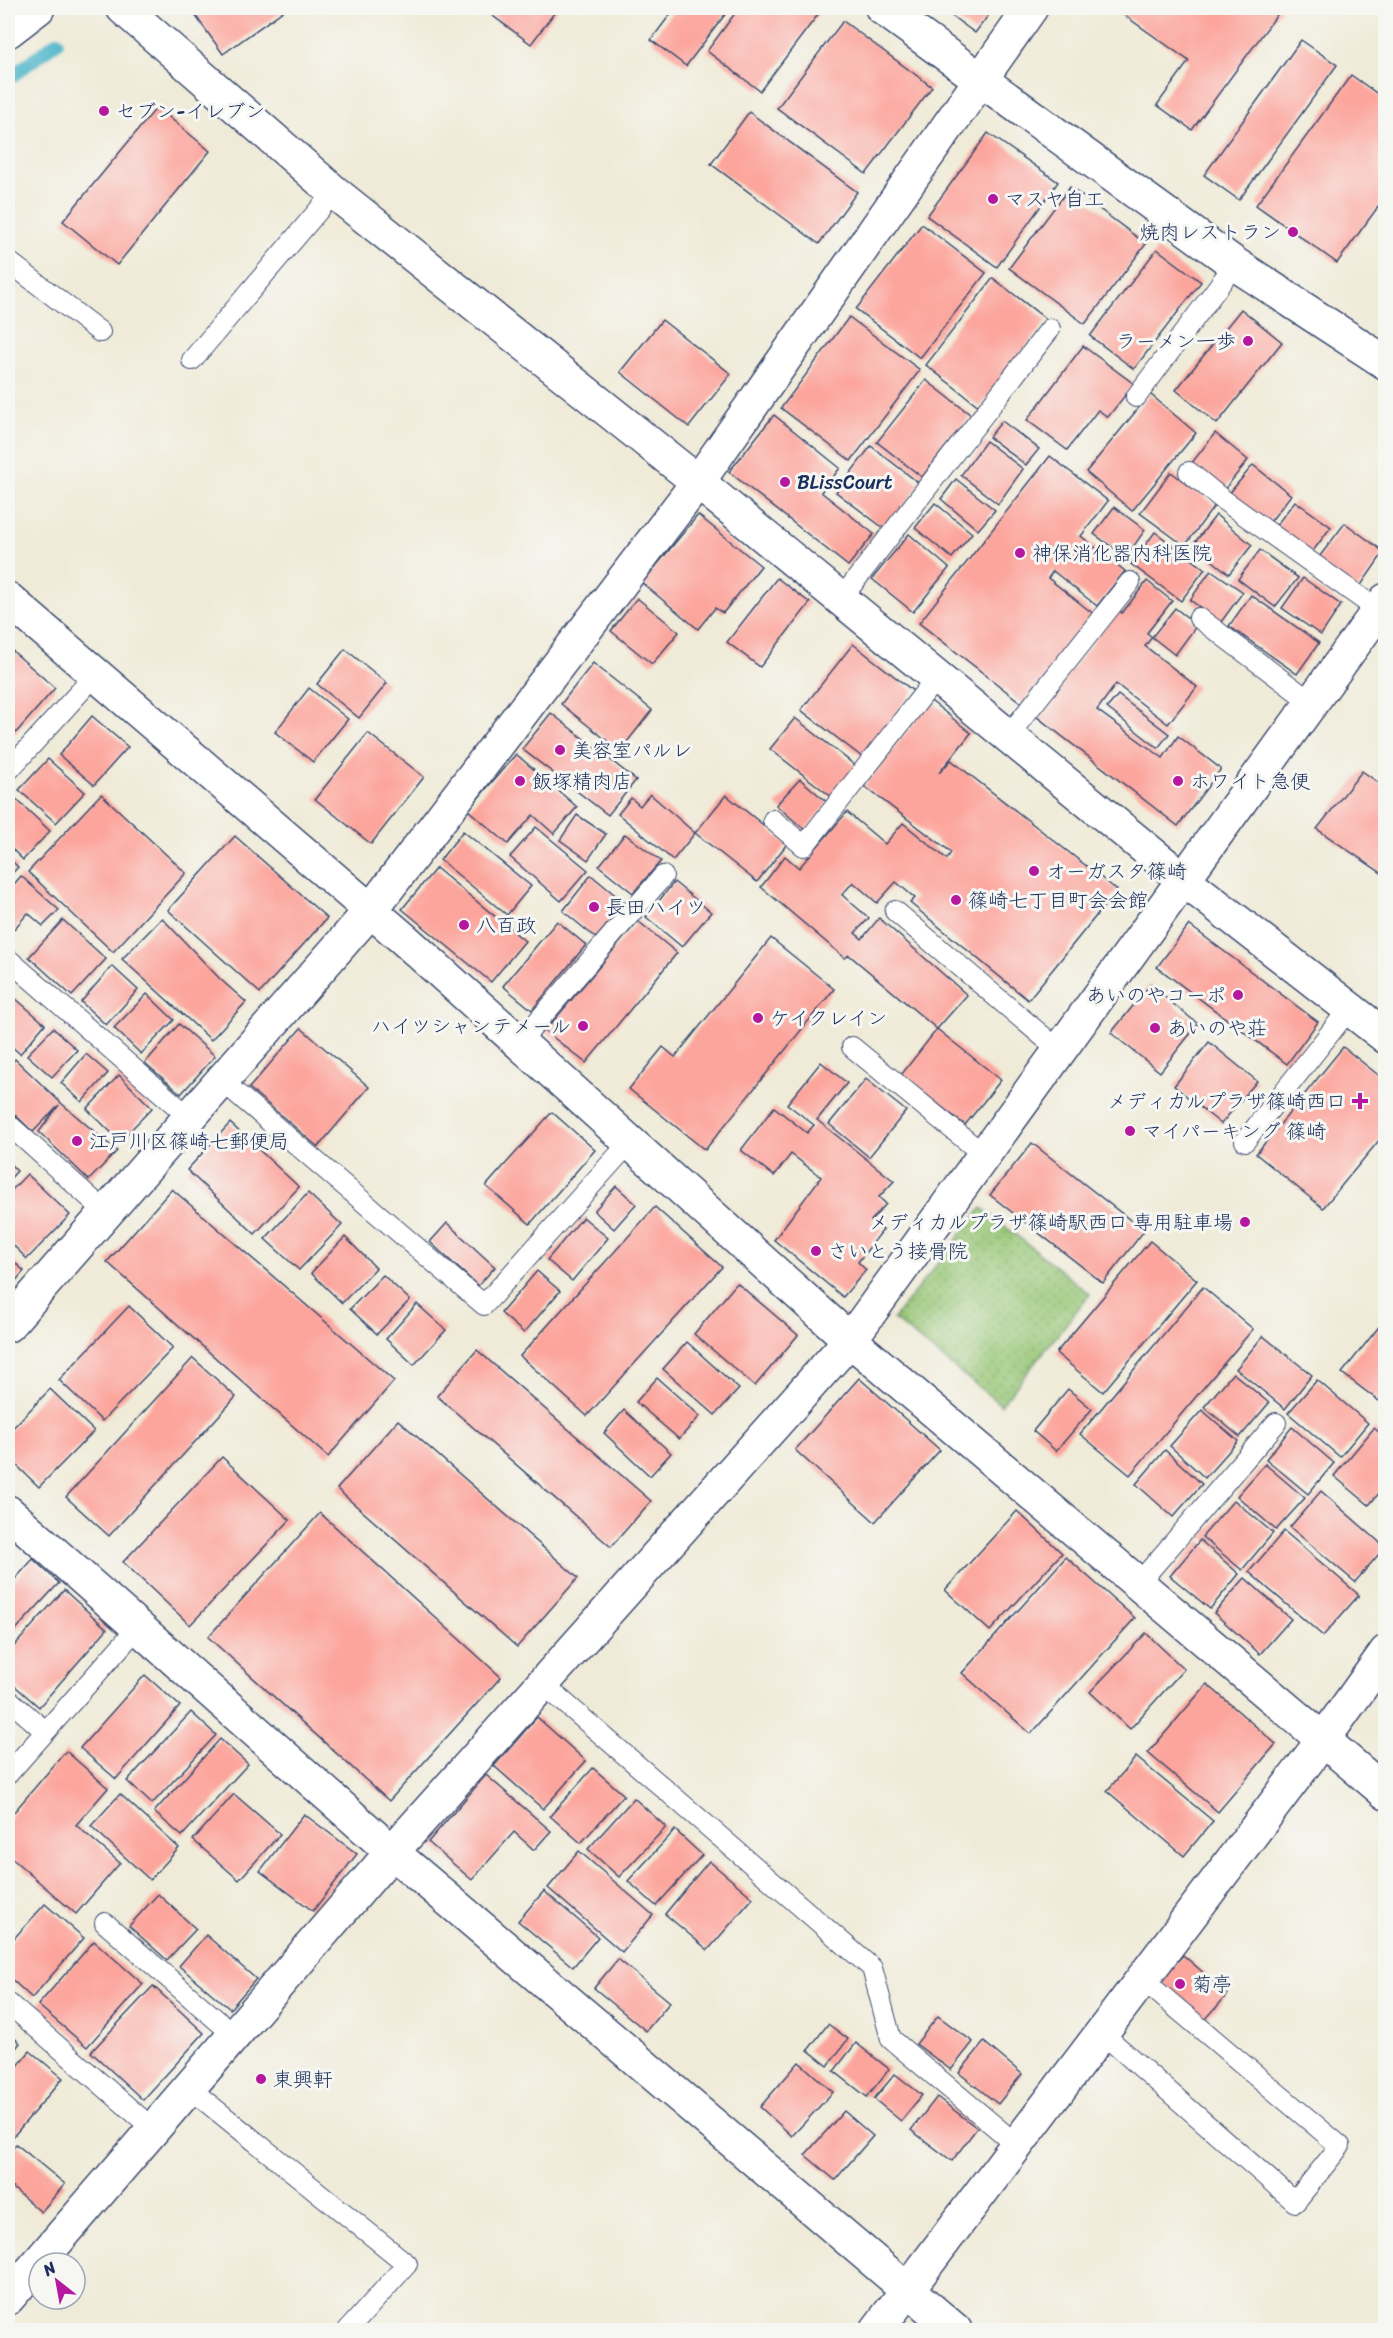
<svg xmlns="http://www.w3.org/2000/svg" width="1393" height="2338" font-family="Sriracha,'Klee One',sans-serif">
  <defs>
    <pattern id="grass-dots" width="8" height="8" patternUnits="userSpaceOnUse" patternTransform="scale(1.5)"><rect width="8" height="8" fill="#96c675"/><path d="M2 2h.1M6 6h.1" fill="none" stroke="#7aa163" stroke-width="1.8" stroke-linecap="round"/></pattern>
  </defs>
  <rect width="100%" height="100%" fill="#f6f6f2"/>
  <filter id="ink" filterUnits="userSpaceOnUse"><feTurbulence type="fractalNoise" baseFrequency=".0167" numOctaves="2"/><feDisplacementMap in="SourceGraphic" scale="12" xChannelSelector="R" yChannelSelector="G"/><feConvolveMatrix kernelMatrix="1 2 1 2 8 2 1 2 1" color-interpolation-filters="sRGB"/></filter>
  <filter id="wash" filterUnits="userSpaceOnUse"><feTurbulence type="fractalNoise" baseFrequency=".008" numOctaves="4" result="noise"/><feDisplacementMap in="SourceGraphic" scale="24" xChannelSelector="R" yChannelSelector="G"/><feGaussianBlur stdDeviation="1.35" result="paint"/><feColorMatrix in="noise" values="0 0 0 0 0 0 0 0 0 0 0 0 0 0 0 0 0 1.4 0 .05"/><feComposite in="paint" operator="in"/></filter>
  <g filter="url(#wash)">
    <rect width="100%" height="100%" fill="#f0ebd8"/>
    <polygon fill="url(#grass-dots)" stroke="#587a6a" stroke-width="1.5" points="982,1208 1090,1294 1001,1405 893,1319"/>
    <g fill="none" stroke-linecap="round" stroke-linejoin="round">
      <polyline stroke="#4ab5c8" stroke-width="14" points="8,79 57,42"/>
    </g>
    <g id="blocks">
      <g fill="#fca59c">
        <polygon points="190,8 287,8 223,54"/>
        <polygon points="482,8 558,8 531,44"/>
        <polygon points="675,8 730,8 686,66 651,40"/>
        <polygon points="739,8 823,8 760,91 707,51"/>
        <polygon points="941,8 994,8 975,33"/>
        <polygon points="1114,8 1282,8 1192,130 1157,105 1189,61"/>
        <polygon points="843,21 932,87 866,174 777,108"/>
        <polygon points="1301,40 1337,65 1239,200 1204,175"/>
        <polygon points="1351,75 1386,100 1386,196 1337,263 1256,205"/>
        <polygon points="157,107 210,151 117,265 63,221"/>
        <polygon points="749,112 857,192 819,244 711,164"/>
        <polygon points="988,133 1058,182 997,267 927,216"/>
        <polygon points="1070,187 1146,244 1085,324 1009,268"/>
        <polygon points="922,224 986,273 920,358 856,309"/>
        <polygon points="1157,249 1201,282 1134,369 1090,336"/>
        <polygon points="993,278 1047,320 980,407 926,365"/>
        <polygon points="1241,309 1282,342 1217,424 1176,390"/>
        <polygon points="849,317 920,370 851,461 781,408"/>
        <polygon points="662,320 731,374 689,427 620,372"/>
        <polygon points="1083,346 1134,384 1108,417 1098,410 1067,450 1027,420"/>
        <polygon points="926,380 971,415 922,477 877,442"/>
        <polygon points="1150,394 1196,433 1132,511 1086,472"/>
        <polygon points="774,415 840,468 821,492 874,534 848,566 729,472"/>
        <polygon points="1002,421 1039,449 1026,465 989,437"/>
        <polygon points="1215,433 1248,460 1224,490 1191,464"/>
        <polygon points="986,441 1023,469 998,504 961,475"/>
        <polygon points="871,446 920,484 886,530 836,492"/>
        <polygon points="1050,456 1108,501 1081,536 1125,571 1097,606 1053,571 1048,578 1095,615 1024,705 919,623"/>
        <polygon points="1253,465 1291,495 1267,526 1228,495"/>
        <polygon points="1171,472 1215,505 1185,546 1140,513"/>
        <polygon points="956,479 995,510 978,530 941,499"/>
        <polygon points="1295,501 1331,527 1310,555 1274,528"/>
        <polygon points="935,503 972,533 952,558 915,528"/>
        <polygon points="1114,507 1145,530 1126,557 1094,534"/>
        <polygon points="698,515 761,566 723,613 715,608 698,629 642,583"/>
        <polygon points="1216,515 1252,545 1229,574 1193,545"/>
        <polygon points="1345,523 1384,552 1357,591 1316,561"/>
        <polygon points="1155,532 1205,569 1181,601 1131,564"/>
        <polygon points="909,534 949,568 913,612 872,579"/>
        <polygon points="1260,550 1298,578 1275,607 1238,579"/>
        <polygon points="1211,570 1243,592 1221,622 1190,600"/>
        <polygon points="777,578 810,603 760,667 727,642"/>
        <polygon points="1303,578 1341,605 1321,635 1282,608"/>
        <polygon points="1147,581 1172,601 1147,633 1152,637 1175,608 1197,625 1175,655 1152,637 1145,646 1197,687 1168,724 1116,684 1097,710 1163,758 1178,736 1221,769 1178,826 1036,716 1118,609 1122,613"/>
        <polygon points="1251,595 1319,643 1297,674 1229,626"/>
        <polygon points="637,598 679,632 652,664 611,631"/>
        <polygon points="853,644 913,691 862,757 801,710"/>
        <polygon points="8,647 55,688 8,742"/>
        <polygon points="345,649 387,683 359,718 317,684"/>
        <polygon points="593,663 652,710 620,751 561,704"/>
        <polygon points="309,688 348,719 313,762 275,732"/>
        <polygon points="1118,695 1169,734 1158,748 1107,708"/>
        <polygon points="931,701 971,733 939,773 951,760 1117,890 1028,1000 910,903 915,898 896,882 877,903 853,882 842,895 869,918 855,933 862,939 879,918 967,995 937,1029 849,955 845,958 761,887 785,856 799,868 847,812 885,844 903,823 947,859 951,852 864,786"/>
        <polygon points="551,713 636,780 608,815 522,749"/>
        <polygon points="92,716 128,747 94,785 59,755"/>
        <polygon points="795,718 857,767 833,798 770,749"/>
        <polygon points="368,733 424,777 371,844 315,799"/>
        <polygon points="516,754 577,807 554,834 533,815 508,844 468,810"/>
        <polygon points="48,759 85,792 56,823 19,790"/>
        <polygon points="1362,771 1386,788 1386,876 1317,829"/>
        <polygon points="800,779 828,803 805,830 776,805"/>
        <polygon points="101,794 186,873 113,952 28,872"/>
        <polygon points="650,794 695,833 673,860 618,814 631,798 640,806"/>
        <polygon points="726,795 787,844 757,882 695,833"/>
        <polygon points="14,797 50,831 23,860 8,845 8,804"/>
        <polygon points="577,815 606,834 588,860 560,840"/>
        <polygon points="536,827 588,870 561,901 510,857"/>
        <polygon points="463,831 531,886 507,915 440,860"/>
        <polygon points="625,834 661,861 633,893 599,866"/>
        <polygon points="235,836 327,918 260,993 168,910"/>
        <polygon points="8,857 18,867 8,878"/>
        <polygon points="436,868 525,941 491,982 402,909"/>
        <polygon points="591,875 625,903 596,938 563,911"/>
        <polygon points="21,876 59,910 43,926 28,913 8,936 8,891"/>
        <polygon points="674,882 711,912 682,947 646,917"/>
        <polygon points="162,918 220,979 246,1002 211,1040 122,959"/>
        <polygon points="63,920 106,959 72,996 29,957"/>
        <polygon points="557,921 586,945 532,1010 503,986"/>
        <polygon points="638,921 677,953 586,1063 545,1031"/>
        <polygon points="1189,925 1318,1022 1287,1064 1157,967"/>
        <polygon points="771,938 834,989 705,1150 629,1089 663,1047 675,1057"/>
        <polygon points="112,966 138,990 106,1025 81,1002"/>
        <polygon points="1150,985 1198,1024 1160,1072 1111,1033"/>
        <polygon points="147,994 174,1020 141,1054 114,1028"/>
        <polygon points="15,998 45,1024 20,1054 8,1043 8,1007"/>
        <polygon points="179,1024 215,1056 181,1094 145,1063"/>
        <polygon points="53,1028 77,1050 52,1077 27,1055"/>
        <polygon points="301,1028 369,1087 318,1147 249,1088"/>
        <polygon points="937,1029 1001,1080 965,1125 901,1075"/>
        <polygon points="1209,1042 1257,1081 1221,1124 1174,1086"/>
        <polygon points="1343,1047 1386,1081 1386,1132 1323,1208 1256,1154"/>
        <polygon points="86,1054 108,1073 82,1102 61,1083"/>
        <polygon points="15,1059 61,1103 117,1151 89,1180 39,1132 59,1105 33,1132 8,1108 8,1067"/>
        <polygon points="821,1062 847,1083 817,1120 894,1181 879,1197 886,1204 871,1221 883,1230 858,1262 866,1270 843,1297 774,1240 821,1177 791,1154 774,1176 741,1150 774,1107 807,1133 814,1125 787,1104"/>
        <polygon points="119,1075 152,1108 120,1141 87,1109"/>
        <polygon points="866,1079 906,1111 869,1157 829,1124"/>
        <polygon points="552,1112 595,1150 530,1224 486,1186"/>
        <polygon points="230,1123 299,1187 255,1234 187,1170"/>
        <polygon points="1032,1143 1144,1231 1103,1283 990,1195"/>
        <polygon points="8,1162 17,1171 8,1181"/>
        <polygon points="27,1174 70,1215 27,1259 8,1240 8,1194"/>
        <polygon points="616,1186 636,1204 614,1229 594,1211"/>
        <polygon points="172,1189 394,1381 328,1457 107,1262"/>
        <polygon points="308,1193 342,1225 299,1270 265,1239"/>
        <polygon points="655,1207 722,1267 587,1416 520,1356"/>
        <polygon points="583,1217 608,1238 572,1281 547,1260"/>
        <polygon points="447,1223 495,1267 478,1286 430,1242"/>
        <polygon points="345,1237 376,1268 342,1303 311,1273"/>
        <polygon points="1150,1241 1197,1280 1103,1392 1056,1353"/>
        <polygon points="8,1256 24,1271 8,1290"/>
        <polygon points="537,1271 560,1291 524,1333 501,1313"/>
        <polygon points="383,1275 410,1300 377,1334 350,1309"/>
        <polygon points="737,1283 798,1335 755,1386 694,1334"/>
        <polygon points="1203,1287 1253,1329 1130,1475 1080,1434"/>
        <polygon points="417,1304 446,1330 414,1365 386,1339"/>
        <polygon points="129,1306 173,1348 102,1421 59,1380"/>
        <polygon points="1386,1318 1386,1393 1379,1401 1342,1373"/>
        <polygon points="1263,1336 1312,1375 1285,1409 1236,1369"/>
        <polygon points="687,1342 739,1389 715,1415 663,1369"/>
        <polygon points="477,1350 651,1501 611,1547 437,1396"/>
        <polygon points="193,1358 236,1397 109,1536 66,1497"/>
        <polygon points="1233,1373 1269,1403 1240,1437 1204,1407"/>
        <polygon points="657,1378 700,1416 679,1439 636,1402"/>
        <polygon points="859,1378 940,1450 875,1522 795,1450"/>
        <polygon points="1317,1380 1368,1423 1340,1457 1288,1413"/>
        <polygon points="50,1389 94,1431 39,1487 8,1457 8,1433"/>
        <polygon points="1068,1389 1092,1409 1056,1451 1033,1431"/>
        <polygon points="624,1410 671,1453 650,1476 604,1433"/>
        <polygon points="1202,1410 1238,1441 1205,1478 1170,1446"/>
        <polygon points="398,1420 578,1578 517,1647 337,1489"/>
        <polygon points="1292,1427 1334,1463 1308,1494 1266,1459"/>
        <polygon points="1374,1428 1386,1438 1386,1485 1369,1505 1334,1476"/>
        <polygon points="1165,1450 1202,1484 1173,1517 1136,1484"/>
        <polygon points="222,1457 290,1520 190,1625 123,1562"/>
        <polygon points="1265,1464 1305,1498 1276,1530 1237,1496"/>
        <polygon points="1321,1491 1385,1547 1355,1582 1290,1527"/>
        <polygon points="1234,1500 1273,1533 1242,1570 1202,1537"/>
        <polygon points="1017,1511 1062,1553 990,1631 945,1590"/>
        <polygon points="320,1513 501,1677 389,1801 208,1637"/>
        <polygon points="1284,1531 1359,1595 1323,1636 1249,1572"/>
        <polygon points="1200,1540 1239,1574 1210,1609 1170,1576"/>
        <polygon points="1066,1557 1135,1618 1031,1734 962,1673"/>
        <polygon points="33,1559 59,1583 8,1638 8,1587"/>
        <polygon points="1245,1578 1291,1619 1260,1654 1214,1613"/>
        <polygon points="64,1590 107,1629 39,1707 8,1680 8,1653"/>
        <polygon points="1146,1633 1184,1669 1130,1729 1090,1692"/>
        <polygon points="145,1675 180,1706 116,1779 80,1748"/>
        <polygon points="1207,1684 1276,1744 1218,1812 1148,1753"/>
        <polygon points="191,1712 216,1735 152,1804 127,1781"/>
        <polygon points="537,1717 586,1761 543,1809 494,1766"/>
        <polygon points="220,1739 248,1764 182,1836 154,1812"/>
        <polygon points="66,1751 108,1788 76,1825 120,1863 76,1914 8,1855 8,1819"/>
        <polygon points="1136,1757 1213,1821 1184,1856 1107,1791"/>
        <polygon points="593,1768 624,1795 581,1843 550,1816"/>
        <polygon points="486,1775 551,1831 534,1850 514,1832 472,1880 428,1842"/>
        <polygon points="120,1794 179,1848 150,1880 91,1826"/>
        <polygon points="234,1794 280,1834 239,1880 193,1840"/>
        <polygon points="634,1798 666,1827 619,1877 588,1849"/>
        <polygon points="304,1814 357,1854 313,1911 260,1871"/>
        <polygon points="675,1830 702,1855 656,1906 628,1881"/>
        <polygon points="579,1851 653,1915 622,1952 548,1888"/>
        <polygon points="709,1861 753,1898 708,1950 665,1914"/>
        <polygon points="544,1891 598,1937 573,1967 518,1921"/>
        <polygon points="158,1894 196,1929 167,1960 129,1926"/>
        <polygon points="45,1904 84,1938 32,1998 8,1976 8,1945"/>
        <polygon points="206,1935 256,1979 230,2009 179,1966"/>
        <polygon points="94,1941 143,1984 87,2047 38,2005"/>
        <polygon points="1183,1955 1228,1994 1205,2020 1160,1981"/>
        <polygon points="618,1959 670,2002 646,2031 594,1988"/>
        <polygon points="153,1986 204,2033 143,2100 91,2052"/>
        <polygon points="938,2016 973,2042 951,2070 916,2044"/>
        <polygon points="828,2024 848,2039 828,2066 808,2050"/>
        <polygon points="8,2032 20,2043 8,2058"/>
        <polygon points="984,2042 1022,2074 998,2104 959,2073"/>
        <polygon points="856,2043 889,2069 867,2097 834,2071"/>
        <polygon points="30,2051 63,2078 11,2139 8,2135 8,2078"/>
        <polygon points="799,2062 833,2092 792,2136 760,2107"/>
        <polygon points="895,2074 922,2095 901,2121 874,2099"/>
        <polygon points="937,2097 977,2128 952,2161 911,2130"/>
        <polygon points="844,2111 873,2136 835,2180 805,2155"/>
        <polygon points="16,2144 65,2184 41,2212 8,2184 8,2154"/>
      </g>
    </g>
  </g>
  <g filter="url(#ink)">
    <use href="#blocks" fill-opacity="0" stroke="#3b4b70" stroke-width="1.5"/>
    <g fill="none" stroke-linecap="round" stroke-linejoin="round">
      <defs>
        <g id="service">
          <polyline points="8,261 100,332"/>
          <polyline points="192,360 334,192"/>
          <polyline points="1136,397 1235,264"/>
          <polyline points="1189,472 1222,499 1378,610"/>
          <polyline points="841,599 1050,329"/>
          <polyline points="1199,618 1311,702"/>
          <polyline points="1008,736 1130,582"/>
          <polyline points="8,771 97,673"/>
          <polyline points="773,820 804,846 937,677"/>
          <polyline points="895,911 1060,1051"/>
          <polyline points="8,959 189,1117"/>
          <polyline points="519,1043 663,876"/>
          <polyline points="852,1047 984,1155"/>
          <polyline points="221,1080 484,1305 630,1142"/>
          <polyline points="8,1124 108,1214"/>
          <polyline points="1245,1141 1349,1009"/>
          <polyline points="1138,1584 1276,1423"/>
          <polyline points="543,1684 872,1968 891,2039 1017,2145"/>
          <polyline points="8,1699 45,1731"/>
          <polyline points="8,1774 138,1627"/>
          <polyline points="105,1923 234,2035"/>
          <polyline points="8,2003 153,2129"/>
          <polyline points="1102,2033 1295,2202 1340,2146 1142,1979"/>
          <polyline points="189,2088 407,2264 348,2330"/>
        </g>
        <g id="minor">
          <polyline points="123,8 334,192 698,482 1184,880 1386,1037"/>
          <polyline points="882,8 1235,264 1386,363"/>
          <polyline points="8,599 405,940 850,1340 1386,1793"/>
          <polyline points="8,1325 371,910 698,482 1031,8"/>
          <polyline points="8,1512 392,1852 955,2330"/>
          <polyline points="8,2298 392,1852 850,1340 1386,600"/>
          <polyline points="877,2330 1323,1740 1386,1652"/>
        </g>
        <polyline id="tertiary" points="8,31 38,8"/>
      </defs>
      <use href="#service" stroke="#3b4b70" stroke-width="22"/>
      <use href="#minor" stroke="#3b4b70" stroke-width="36"/>
      <use href="#tertiary" stroke="#3b4b70" stroke-width="36"/>
      <use href="#service" stroke="#fff" stroke-width="20"/>
      <use href="#minor" stroke="#fff" stroke-width="33"/>
      <use href="#tertiary" stroke="#fff" stroke-width="33"/>
    </g>
  </g>
  <g fill="#b5179e" stroke="#f6f6f2" stroke-width="2">
    <circle cx="104" cy="111" r="6"/>
    <circle cx="993" cy="199" r="6"/>
    <circle cx="1293" cy="232" r="6"/>
    <circle cx="1248" cy="341" r="6"/>
    <circle cx="785" cy="482" r="6"/>
    <circle cx="1020" cy="553" r="6"/>
    <circle cx="560" cy="750" r="6"/>
    <circle cx="520" cy="781" r="6"/>
    <circle cx="1178" cy="781" r="6"/>
    <circle cx="1034" cy="871" r="6"/>
    <circle cx="956" cy="900" r="6"/>
    <circle cx="594" cy="907" r="6"/>
    <circle cx="464" cy="925" r="6"/>
    <circle cx="1238" cy="995" r="6"/>
    <circle cx="758" cy="1018" r="6"/>
    <circle cx="583" cy="1026" r="6"/>
    <circle cx="1155" cy="1028" r="6"/>
    <path d="M1357 1092h6v6h6v6h-6v6h-6v-6h-6v-6h6z"/>
    <circle cx="1130" cy="1131" r="6"/>
    <circle cx="77" cy="1141" r="6"/>
    <circle cx="1245" cy="1222" r="6"/>
    <circle cx="816" cy="1251" r="6"/>
    <circle cx="1180" cy="1984" r="6"/>
    <circle cx="261" cy="2079" r="6"/>
  </g>
  <g text-anchor="middle" stroke-width="6" stroke-linejoin="round" paint-order="stroke">
    <g font-size="20" fill="#1b2f5e" stroke="#f6f6f2" text-anchor="start">
      <text x="116" y="118">セブン-イレブン</text>
      <text x="1005" y="206">マスヤ自工</text>
      <text x="1281" y="239" text-anchor="end">焼肉レストラン</text>
      <text x="1236" y="348" text-anchor="end">ラーメン一歩</text>
      <text x="797" y="489">BLissCourt</text>
      <text x="1032" y="560">神保消化器内科医院</text>
      <text x="572" y="757">美容室パルレ</text>
      <text x="532" y="788">飯塚精肉店</text>
      <text x="1190" y="788">ホワイト急便</text>
      <text x="1046" y="878">オーガスタ篠崎</text>
      <text x="968" y="907">篠崎七丁目町会会館</text>
      <text x="606" y="914">長田ハイツ</text>
      <text x="476" y="932">八百政</text>
      <text x="1226" y="1002" text-anchor="end">あいのやコーポ</text>
      <text x="770" y="1025">ケイクレイン</text>
      <text x="571" y="1033" text-anchor="end">ハイツシャンテメール</text>
      <text x="1167" y="1035">あいのや荘</text>
      <text x="1346" y="1108" text-anchor="end">メディカルプラザ篠崎西口</text>
      <text x="1142" y="1138">マイパーキング 篠崎</text>
      <text x="89" y="1148">江戸川区篠崎七郵便局</text>
      <text x="1233" y="1229" text-anchor="end">メディカルプラザ篠崎駅西口 専用駐車場</text>
      <text x="828" y="1258">さいとう接骨院</text>
      <text x="1192" y="1991">菊亭</text>
      <text x="273" y="2086">東興軒</text>
    </g>
  </g>
  <rect width="1393" height="2338" fill="none" stroke="#f6f6f2" stroke-width="30"/>
  <g transform="translate(57 2281) rotate(329)"><circle r="28" fill="#f6f6f2" stroke="#9ea6b7" stroke-width="1.5"/>
  <path d="M0-4.5L10 22L0 15L-10 22Z" fill="#b5179e"/>
  <text y="-9" font-size="16" font-weight="bold" text-anchor="middle" fill="#1b2f5e">N</text>
  </g>
</svg>
